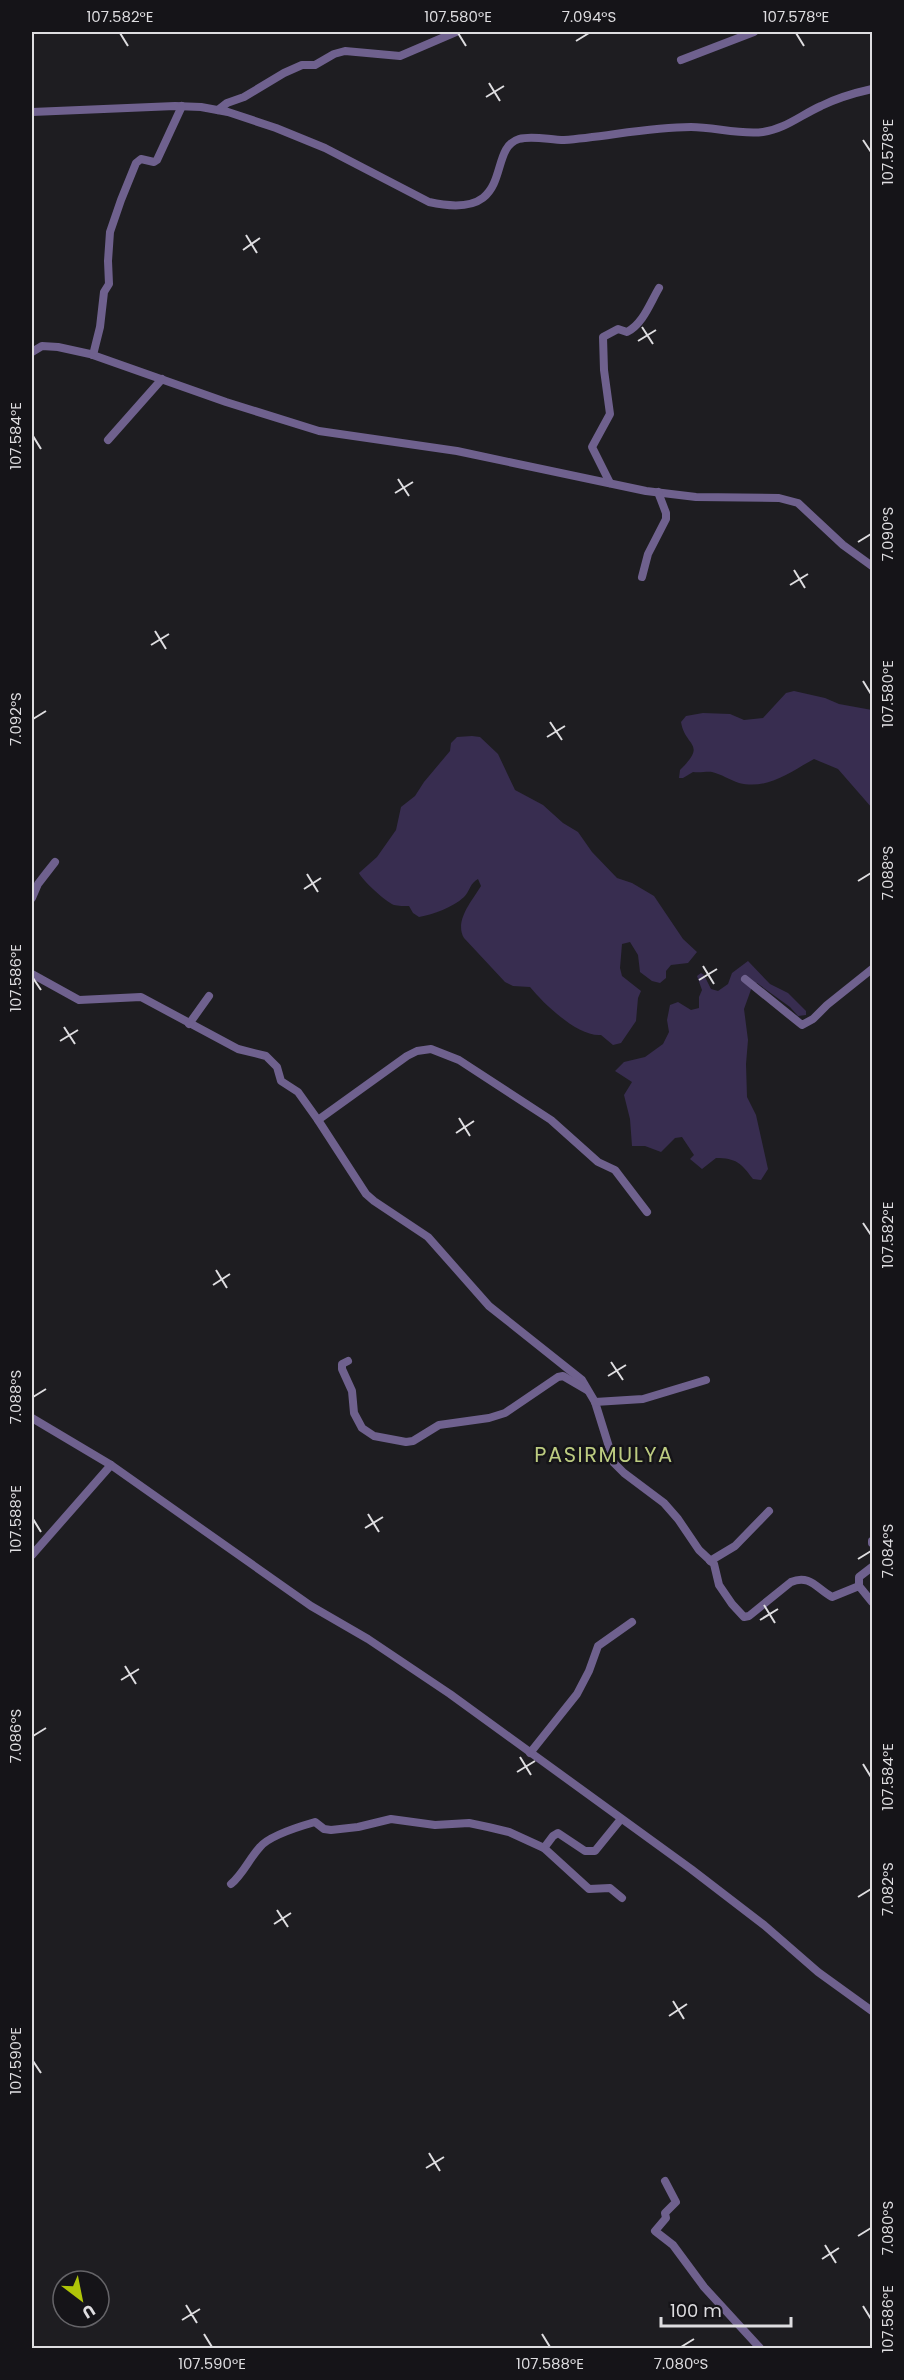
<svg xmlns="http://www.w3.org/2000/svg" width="904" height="2380" font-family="Poppins,sans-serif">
  <rect width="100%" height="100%" fill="#1e1d21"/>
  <g fill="#382d50">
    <path d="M794 691 825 698 839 704 872 710V808L838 769 814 759C790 772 768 790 739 783 730 780 721 774 712 772 707 771 701 773 693 772L683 778H679L680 770C708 743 685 747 681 722L686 716 703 713 730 714 744 720 763 718 786 693Z"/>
    <path d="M472 736 480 737 498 754 515 790 543 805 563 823 578 832 592 852 617 878 632 883 654 896 683 939 697 952 688 963 671 965 666 971V978L660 983 652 981 640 972 638 955 630 942 622 944 620 968 622 976 641 991 638 998 636 1021 621 1043 613 1045 601 1035C578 1037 544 1004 530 987L513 986 505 982 464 938C454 921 472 901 481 886L478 879C470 883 470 891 464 897 452 908 434 914 419 917L413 913 409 906C404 906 398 906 394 905 386 902 362 880 359 873L377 857 396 830 401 807 415 796 424 782 450 751 451 743 457 737Z"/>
    <path d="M748 961 770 984 788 993 806 1011V1015L798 1016 790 1007 757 983 753 984 744 1009 748 1040 746 1064 747 1097 756 1115 768 1169 761 1180 753 1179C741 1163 736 1158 716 1158L702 1169 690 1159 694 1155 682 1137 675 1138 661 1152 645 1146H632L630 1119 624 1095 632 1082 615 1071 624 1062 645 1057 663 1044 669 1032 667 1020 670 1005 678 1002 691 1010 699 1008V997L702 990 697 976 701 973 704 975 711 989 718 991 728 984 732 973Z"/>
  </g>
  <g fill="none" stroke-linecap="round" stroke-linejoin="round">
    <g stroke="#6f618e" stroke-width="8">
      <polyline points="681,60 754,32"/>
      <polyline points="218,110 227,103 244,97 284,73 302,65 315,65 334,54 345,51 400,56 456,32"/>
      <path d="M32 112 175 106 201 107 228 112 276 128 325 148 429 202C518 222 485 149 519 139 532 135 550 140 564 140 606 137 648 127 691 127 714 127 740 135 763 132 785 129 801 115 821 106 837 98 854 93 872 89"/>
      <polyline points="32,352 42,346 58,347 90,354 226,402 319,431 457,451 646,491 696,497 779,498 798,503 843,545 872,566"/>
      <polyline points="93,355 100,327 104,292 109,284 108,261 110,232 121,200 136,163 141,159 154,162 157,160 182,106"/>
      <polyline points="108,440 162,379"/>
      <path d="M610 483 592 447 610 414 604 370 603 337 618 329 627 332C643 324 650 303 659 288"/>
      <polyline points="642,577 648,554 666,519 666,513 658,492"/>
      <polyline points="32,898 38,884 55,862"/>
      <path d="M32 974 79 1000 141 997 238 1049 266 1056 277 1067 281 1081 298 1092 318 1120 366 1194 374 1201 428 1237 489 1306 582 1380 595 1402 614 1463 624 1473 664 1503 678 1519 699 1550 714 1564 719 1585 732 1604 744 1617 749 1616 791 1582C810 1574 817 1589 832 1597L859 1586 872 1602"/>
      <polyline points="745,979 802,1025 813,1019 827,1005 872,969"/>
      <polyline points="189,1024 209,996"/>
      <polyline points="318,1120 407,1056 417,1051 431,1049 459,1060 551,1120 598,1162 615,1170 647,1212"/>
      <polyline points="348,1361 342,1364 342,1369 352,1391 354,1413 362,1428 374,1436 406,1442 413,1441 439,1425 489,1418 505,1413 558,1377 563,1376 587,1390"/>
      <polyline points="595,1402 643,1399 706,1380"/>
      <polyline points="32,1418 111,1465 311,1606 368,1639 450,1694 691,1869 764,1925 818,1972 872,2011"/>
      <polyline points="872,1541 872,1543"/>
      <polyline points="32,1555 111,1465"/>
      <polyline points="710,1561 735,1546 769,1511"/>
      <polyline points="859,1586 859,1577 872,1567"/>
      <polyline points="530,1753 577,1694 589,1671 598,1646 632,1622"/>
      <polyline points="544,1848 553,1836 558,1833 585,1851 595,1851 621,1819"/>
      <path d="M231 1884C243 1874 249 1859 260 1847 269 1836 301 1826 315 1822L324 1829 331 1830 358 1827 391 1819 435 1825 469 1823 488 1827 509 1832 544 1848 589 1889 610 1888 622 1898"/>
      <polyline points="665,2181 676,2202 665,2213 666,2218 655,2231 673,2245 704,2287 760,2348"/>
    </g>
  </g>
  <path fill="none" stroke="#dedde0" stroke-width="2" d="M120 33 128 46M458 33 466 46M796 33 804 46M576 41 589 33M489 83 500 101M486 97 504 86M863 140 871 152M246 235 257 253M243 250 260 238M642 327 653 344M638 341 656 330M33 436 41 449M398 479 409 496M395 493 413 482M858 542 871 534M794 570 805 588M790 585 808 574M155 631 166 649M151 645 169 634M863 681 871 694M33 719 46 711M550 722 562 740M547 737 565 726M307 874 318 892M858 881 871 873M304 889 321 878M703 966 714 984M33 978 41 990M699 980 717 969M64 1027 75 1044M60 1041 78 1030M459 1118 470 1136M456 1133 474 1121M863 1223 871 1235M216 1270 227 1288M213 1285 230 1274M611 1362 623 1380M608 1376 626 1365M33 1397 46 1389M368 1514 379 1532M33 1519 41 1532M365 1528 383 1517M858 1559 871 1551M764 1605 775 1623M760 1620 778 1609M125 1666 136 1684M121 1680 139 1669M33 1736 46 1728M520 1757 531 1775M863 1764 871 1777M517 1772 535 1761M858 1897 871 1889M277 1910 288 1927M274 1924 291 1913M673 2001 684 2019M669 2016 687 2004M33 2061 41 2073M429 2153 440 2171M426 2168 444 2157M858 2236 871 2228M825 2245 836 2263M822 2259 839 2248M186 2305 197 2323M863 2306 871 2319M182 2320 200 2309M204 2334 212 2347M542 2334 550 2347M681 2347 694 2339"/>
  <g text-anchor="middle" stroke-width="5" stroke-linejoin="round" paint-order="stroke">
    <g font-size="21" letter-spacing="1.5" fill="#bdcc81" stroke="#151418">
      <text x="604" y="1462">PASIRMULYA</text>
    </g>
  </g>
  <rect width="904" height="2380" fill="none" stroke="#151418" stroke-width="66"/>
  <g transform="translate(81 2299) rotate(148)"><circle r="28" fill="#151418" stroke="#656468" stroke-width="1.5"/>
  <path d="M0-4.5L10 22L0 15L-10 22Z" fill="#afc508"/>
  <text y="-9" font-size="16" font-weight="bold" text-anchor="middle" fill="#dedde0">U</text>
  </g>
  <path d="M661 2317v9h130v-9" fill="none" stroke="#dedde0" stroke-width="3"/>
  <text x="670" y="2317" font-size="18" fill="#dedde0" stroke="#151418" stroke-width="4.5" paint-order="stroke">100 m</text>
  <rect x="33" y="33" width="838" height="2314" fill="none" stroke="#dedde0" stroke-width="2"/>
  <g font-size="15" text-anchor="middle" fill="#dedde0">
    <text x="120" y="22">107.582°E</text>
    <text x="458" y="22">107.580°E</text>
    <text x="589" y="22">7.094°S</text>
    <text x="796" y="22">107.578°E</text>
    <text transform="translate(888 152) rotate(-90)" y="5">107.578°E</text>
    <text transform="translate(16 436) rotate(-90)" y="5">107.584°E</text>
    <text transform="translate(888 534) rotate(-90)" y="5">7.090°S</text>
    <text transform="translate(888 694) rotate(-90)" y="5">107.580°E</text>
    <text transform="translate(16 719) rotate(-90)" y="5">7.092°S</text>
    <text transform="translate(888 873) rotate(-90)" y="5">7.088°S</text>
    <text transform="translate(16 978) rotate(-90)" y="5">107.586°E</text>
    <text transform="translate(888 1235) rotate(-90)" y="5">107.582°E</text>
    <text transform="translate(16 1397) rotate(-90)" y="5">7.088°S</text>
    <text transform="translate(16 1519) rotate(-90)" y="5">107.588°E</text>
    <text transform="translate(888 1551) rotate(-90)" y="5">7.084°S</text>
    <text transform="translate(16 1736) rotate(-90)" y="5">7.086°S</text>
    <text transform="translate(888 1777) rotate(-90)" y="5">107.584°E</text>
    <text transform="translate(888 1889) rotate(-90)" y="5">7.082°S</text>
    <text transform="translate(16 2061) rotate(-90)" y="5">107.590°E</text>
    <text transform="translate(888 2228) rotate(-90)" y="5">7.080°S</text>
    <text transform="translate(888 2319) rotate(-90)" y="5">107.586°E</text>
    <text x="212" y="2369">107.590°E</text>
    <text x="550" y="2369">107.588°E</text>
    <text x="681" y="2369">7.080°S</text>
  </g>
</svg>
